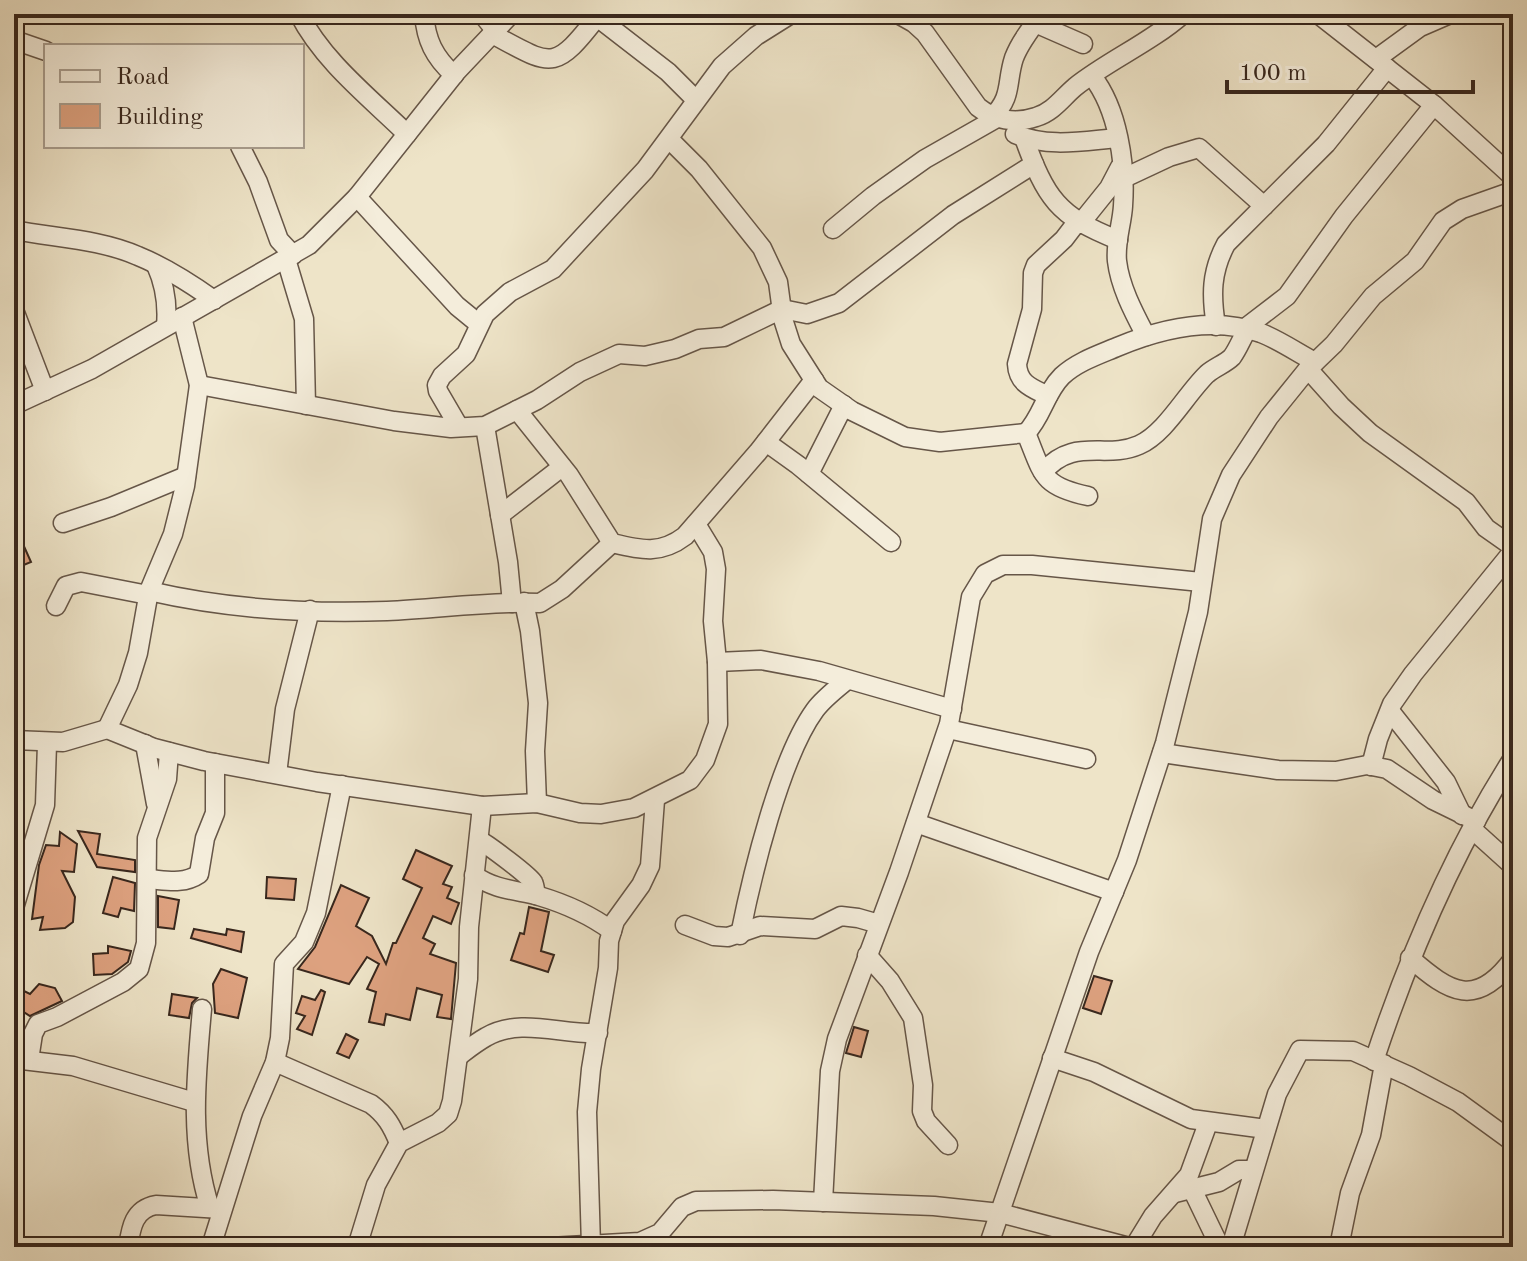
<svg xmlns="http://www.w3.org/2000/svg" width="1527" height="1261" font-family="'Old Standard TT',serif">
  <rect width="100%" height="100%" fill="#eee4c8"/>
  <filter id="stains"><feTurbulence type="fractalNoise" baseFrequency=".0025" numOctaves="4"/><feColorMatrix values="0 0 0 0 .2 0 0 0 0 .09 0 0 0 0 .02 0 0 0 .5 -.17"/></filter>
  <radialGradient id="worn" r=".72"><stop offset=".6" stop-color="#630" stop-opacity="0"/><stop offset="1" stop-color="#630" stop-opacity=".3"/></radialGradient>
  <g fill="#dea280" stroke="#38271d" stroke-width="2">
    <polygon points="14,524 31,562 14,569"/>
    <polygon points="78,831 100,834 97,854 135,860 135,872 97,867"/>
    <polygon points="60,832 77,844 74,872 62,871 75,897 73,922 65,928 40,930 43,917 32,919 39,865 46,845 59,846"/>
    <polygon points="416,850 452,866 443,884 452,887 447,898 459,903 451,924 433,916 423,938 435,944 430,954 456,963 451,1019 437,1017 442,995 417,988 410,1020 386,1014 384,1025 369,1022 376,992 367,989 379,964 367,957 349,984 298,969 315,947 341,885 369,898 356,926 372,936 386,964 393,943 396,943 422,888 403,879"/>
    <polygon points="113,877 135,883 134,911 121,908 118,917 103,913"/>
    <polygon points="267,877 296,879 294,900 266,898"/>
    <polygon points="158,896 179,900 174,929 158,927"/>
    <polygon points="529,907 549,912 541,951 554,955 548,972 511,960 520,933 524,934"/>
    <polygon points="194,929 226,935 227,929 244,932 241,952 191,938"/>
    <polygon points="108,946 131,951 128,962 112,974 94,975 93,954 108,953"/>
    <polygon points="221,969 247,978 238,1018 215,1013 213,984"/>
    <polygon points="1094,976 1112,981 1101,1014 1083,1008"/>
    <polygon points="39,984 55,988 62,1001 30,1016 22,1011 14,1017 14,986 30,994"/>
    <polygon points="321,990 325,992 312,1035 297,1029 305,1016 296,1013 302,996 315,1000"/>
    <polygon points="172,994 197,998 192,1003 189,1018 169,1015"/>
    <polygon points="854,1027 868,1031 861,1057 846,1053"/>
    <polygon points="346,1034 358,1040 349,1058 337,1053"/>
  </g>
  <g fill="none" stroke-linecap="round" stroke-linejoin="round">
    <defs>
      <g id="street">
        <path d="M299 14C323 61 369 97 407 134"/>
        <path d="M424 14C426 40 434 57 454 75"/>
        <polyline points="482,14 495,30"/>
        <polyline points="593,14 668,72 696,100"/>
        <path d="M898 14 914 23 925 33 978 107C994 120 1015 124 1036 117 1053 112 1062 98 1075 87 1109 60 1150 43 1183 14"/>
        <polyline points="1318,14 1434,105 1513,177"/>
        <polyline points="1035,23 1083,44"/>
        <path d="M492 34C551 65 553 74 597 17"/>
        <polyline points="14,40 46,51"/>
        <polyline points="1376,59 1420,27 1450,14"/>
        <path d="M1092 76C1118 109 1126 164 1123 206 1122 224 1115 242 1117 261 1120 287 1134 313 1146 336"/>
        <path d="M992 117C1013 97 1006 82 1014 58 1020 42 1032 27 1042 14"/>
        <path d="M1015 134C1049 148 1082 141 1117 138"/>
        <path d="M1024 138C1046 198 1057 216 1118 240"/>
        <path d="M669 139 699 169 762 248 778 282 783 319 791 344 819 388 852 411 905 437 940 442 1026 433C1043 474 1041 486 1088 496"/>
        <polyline points="240,146 258,182 279,240 293,255"/>
        <polyline points="1122,179 1169,157 1199,148 1264,206"/>
        <polyline points="357,197 457,306 479,324"/>
        <polyline points="1080,224 1109,188 1120,167"/>
        <polyline points="833,229 873,196 925,159 997,118"/>
        <path d="M14 230C54 238 100 239 138 256 165 267 190 283 214 300"/>
        <polyline points="286,259 304,319 306,405"/>
        <path d="M156 265C165 285 168 304 166 326"/>
        <polyline points="14,310 45,391"/>
        <path d="M1216 326C1211 295 1211 272 1226 244L1326 144 1387 68"/>
        <polyline points="1244,329 1287,296 1344,216 1434,105"/>
        <polyline points="1308,369 1341,406 1370,433 1466,502 1486,528 1513,547"/>
        <polyline points="199,385 394,421 451,428 485,426 537,400 580,372 619,354 645,356 675,349 699,339 724,337 782,309 807,314 839,303 953,215 1034,164"/>
        <path d="M1048 396C1032 388 1018 384 1017 364L1032 309 1033 273 1036 265 1064 239 1077 222"/>
        <polyline points="14,405 92,369 309,245 357,197 457,71 511,14"/>
        <path d="M517 410 569 475 612 543C641 550 660 555 685 536L758 452 814 380"/>
        <polyline points="485,426 508,562 512,603"/>
        <polyline points="459,427 438,391 437,385 442,376 466,354 485,314 510,292 553,269 645,170 722,66 756,36 791,14"/>
        <path d="M1026 433C1042 417 1045 393 1062 376 1077 362 1098 355 1117 347 1162 328 1213 316 1261 333 1279 340 1298 353 1315 362"/>
        <polyline points="766,442 798,465 891,542"/>
        <path d="M1043 472C1074 436 1105 460 1139 445 1166 433 1186 394 1207 374 1215 367 1225 364 1232 357 1238 349 1242 338 1247 330"/>
        <polyline points="809,474 844,405"/>
        <polyline points="500,515 562,467"/>
        <polyline points="63,523 111,507 186,476"/>
        <path d="M149 591C227 609 307 614 387 611 438 609 489 601 540 603L562 589 612 543"/>
        <polyline points="524,602 530,631 538,703 535,751 537,803"/>
        <polyline points="56,606 66,586 81,582 148,595"/>
        <polyline points="717,662 761,660 819,671 952,709"/>
        <polyline points="1390,711 1446,782 1462,815"/>
        <polyline points="107,729 128,685 138,653 149,591 173,534 185,486 199,385 182,317"/>
        <polyline points="948,729 1086,759"/>
        <polyline points="14,740 63,742 107,729 154,748 204,761 317,782 482,806 537,803 580,813 601,814 634,808 690,780 705,760 718,724 717,662 713,621 716,569 713,552 696,524"/>
        <polyline points="145,744 156,804"/>
        <polyline points="1162,753 1278,770 1336,771 1367,765 1387,769 1433,800 1476,821"/>
        <polyline points="1371,766 1378,739 1392,704 1413,674 1513,551"/>
        <polyline points="277,774 285,709 310,610"/>
        <polyline points="916,823 1114,892"/>
        <polyline points="1472,829 1513,866"/>
        <path d="M479 840C487 844 531 877 533 882 535 886 535 891 536 895"/>
        <path d="M474 875C495 890 516 890 539 896 566 904 589 914 612 931"/>
        <path d="M147 879C165 880 183 885 199 874L205 838 215 813V763"/>
        <polyline points="14,908 45,805 47,744"/>
        <polyline points="685,925 714,936 728,937 760,926 815,929 841,916 858,918 879,924"/>
        <path d="M740 935C752 875 780 758 815 710 823 699 836 689 847 680"/>
        <polyline points="867,955 890,981 913,1018 923,1085 922,1111 926,1121 948,1145"/>
        <path d="M1410 958C1450 993 1476 1009 1513 959"/>
        <path d="M202 1009C196 1077 189 1142 210 1208"/>
        <path d="M460 1055C468 1049 477 1042 486 1037 520 1017 562 1035 598 1033"/>
        <polyline points="1052,1058 1094,1072 1191,1119 1266,1129"/>
        <polyline points="14,1059 73,1066 194,1102"/>
        <polyline points="29,1060 33,1034 38,1024 57,1017 123,982 139,969 146,943 147,838 167,779 169,752"/>
        <path d="M1374 1061C1409 955 1453 852 1513 758"/>
        <path d="M275 1062 371 1104C386 1115 392 1126 399 1143"/>
        <polyline points="1192,1189 1220,1247"/>
        <polyline points="1175,1193 1219,1182 1239,1170 1253,1170"/>
        <polyline points="823,1202 830,1071 837,1039 899,872 949,724 971,597 985,574 1003,565 1032,565 1201,582"/>
        <polyline points="591,1246 587,1112 591,1069 608,968 609,941 615,921 641,885 650,866 655,800"/>
        <path d="M128 1247C131 1227 134 1209 156 1205L221 1209"/>
        <polyline points="211,1247 252,1116 275,1062 280,1038 284,964 304,942 316,913 342,785"/>
        <polyline points="357,1247 376,1185 399,1143 438,1123 448,1114 452,1101 468,979 469,927 482,806"/>
        <polyline points="550,1247 640,1242 660,1233 682,1207 696,1201 773,1200 934,1206 1000,1213 1129,1247"/>
        <polyline points="988,1247 1089,952 1127,860 1165,743 1198,612 1212,519 1231,475 1269,417 1307,370 1334,344 1373,296 1415,261 1443,221 1462,209 1513,191"/>
        <polyline points="1134,1247 1153,1216 1189,1175 1208,1123"/>
        <polyline points="1231,1247 1277,1094 1300,1050 1353,1051 1409,1076 1458,1102 1513,1142"/>
        <polyline points="1339,1247 1350,1193 1371,1135 1384,1064"/>
      </g>
    </defs>
    <use href="#street" stroke="#665648" stroke-width="21"/>
    <use href="#street" stroke="#f4eddb" stroke-width="18"/>
  </g>
  <rect width="1527" height="1261" fill="none" stroke="#eee4c8" stroke-width="48"/>
  <rect x="16" y="16" width="1495" height="1229" fill="none" stroke="#38271d" stroke-width="4"/>
  <rect x="24" y="24" width="1479" height="1213" fill="none" stroke="#38271d" stroke-width="2"/>
  <rect x="44" y="44" width="260" height="104" fill="#f4eddb" stroke="#a99e8f" stroke-width="2"/>
  <rect x="60" y="70" width="40" height="12" fill="#f4eddb" stroke="#a99e8f" stroke-width="2"/>
  <text x="116" y="84" font-size="24" fill="#38271d">Road</text>
  <rect x="60" y="104" width="40" height="24" fill="#dea280" stroke="#a99e8f" stroke-width="2"/>
  <text x="116" y="124" font-size="24" fill="#38271d">Building</text>
  <path d="M1227 80v12h246v-12" fill="none" stroke="#38271d" stroke-width="4"/>
  <text x="1239" y="80" font-size="24" fill="#38271d" stroke="#f4eddb" stroke-width="6" paint-order="stroke">100 m</text>
  <rect width="100%" height="100%" filter="url(#stains)"/>
  <rect width="100%" height="100%" fill="url(#worn)"/>
</svg>
